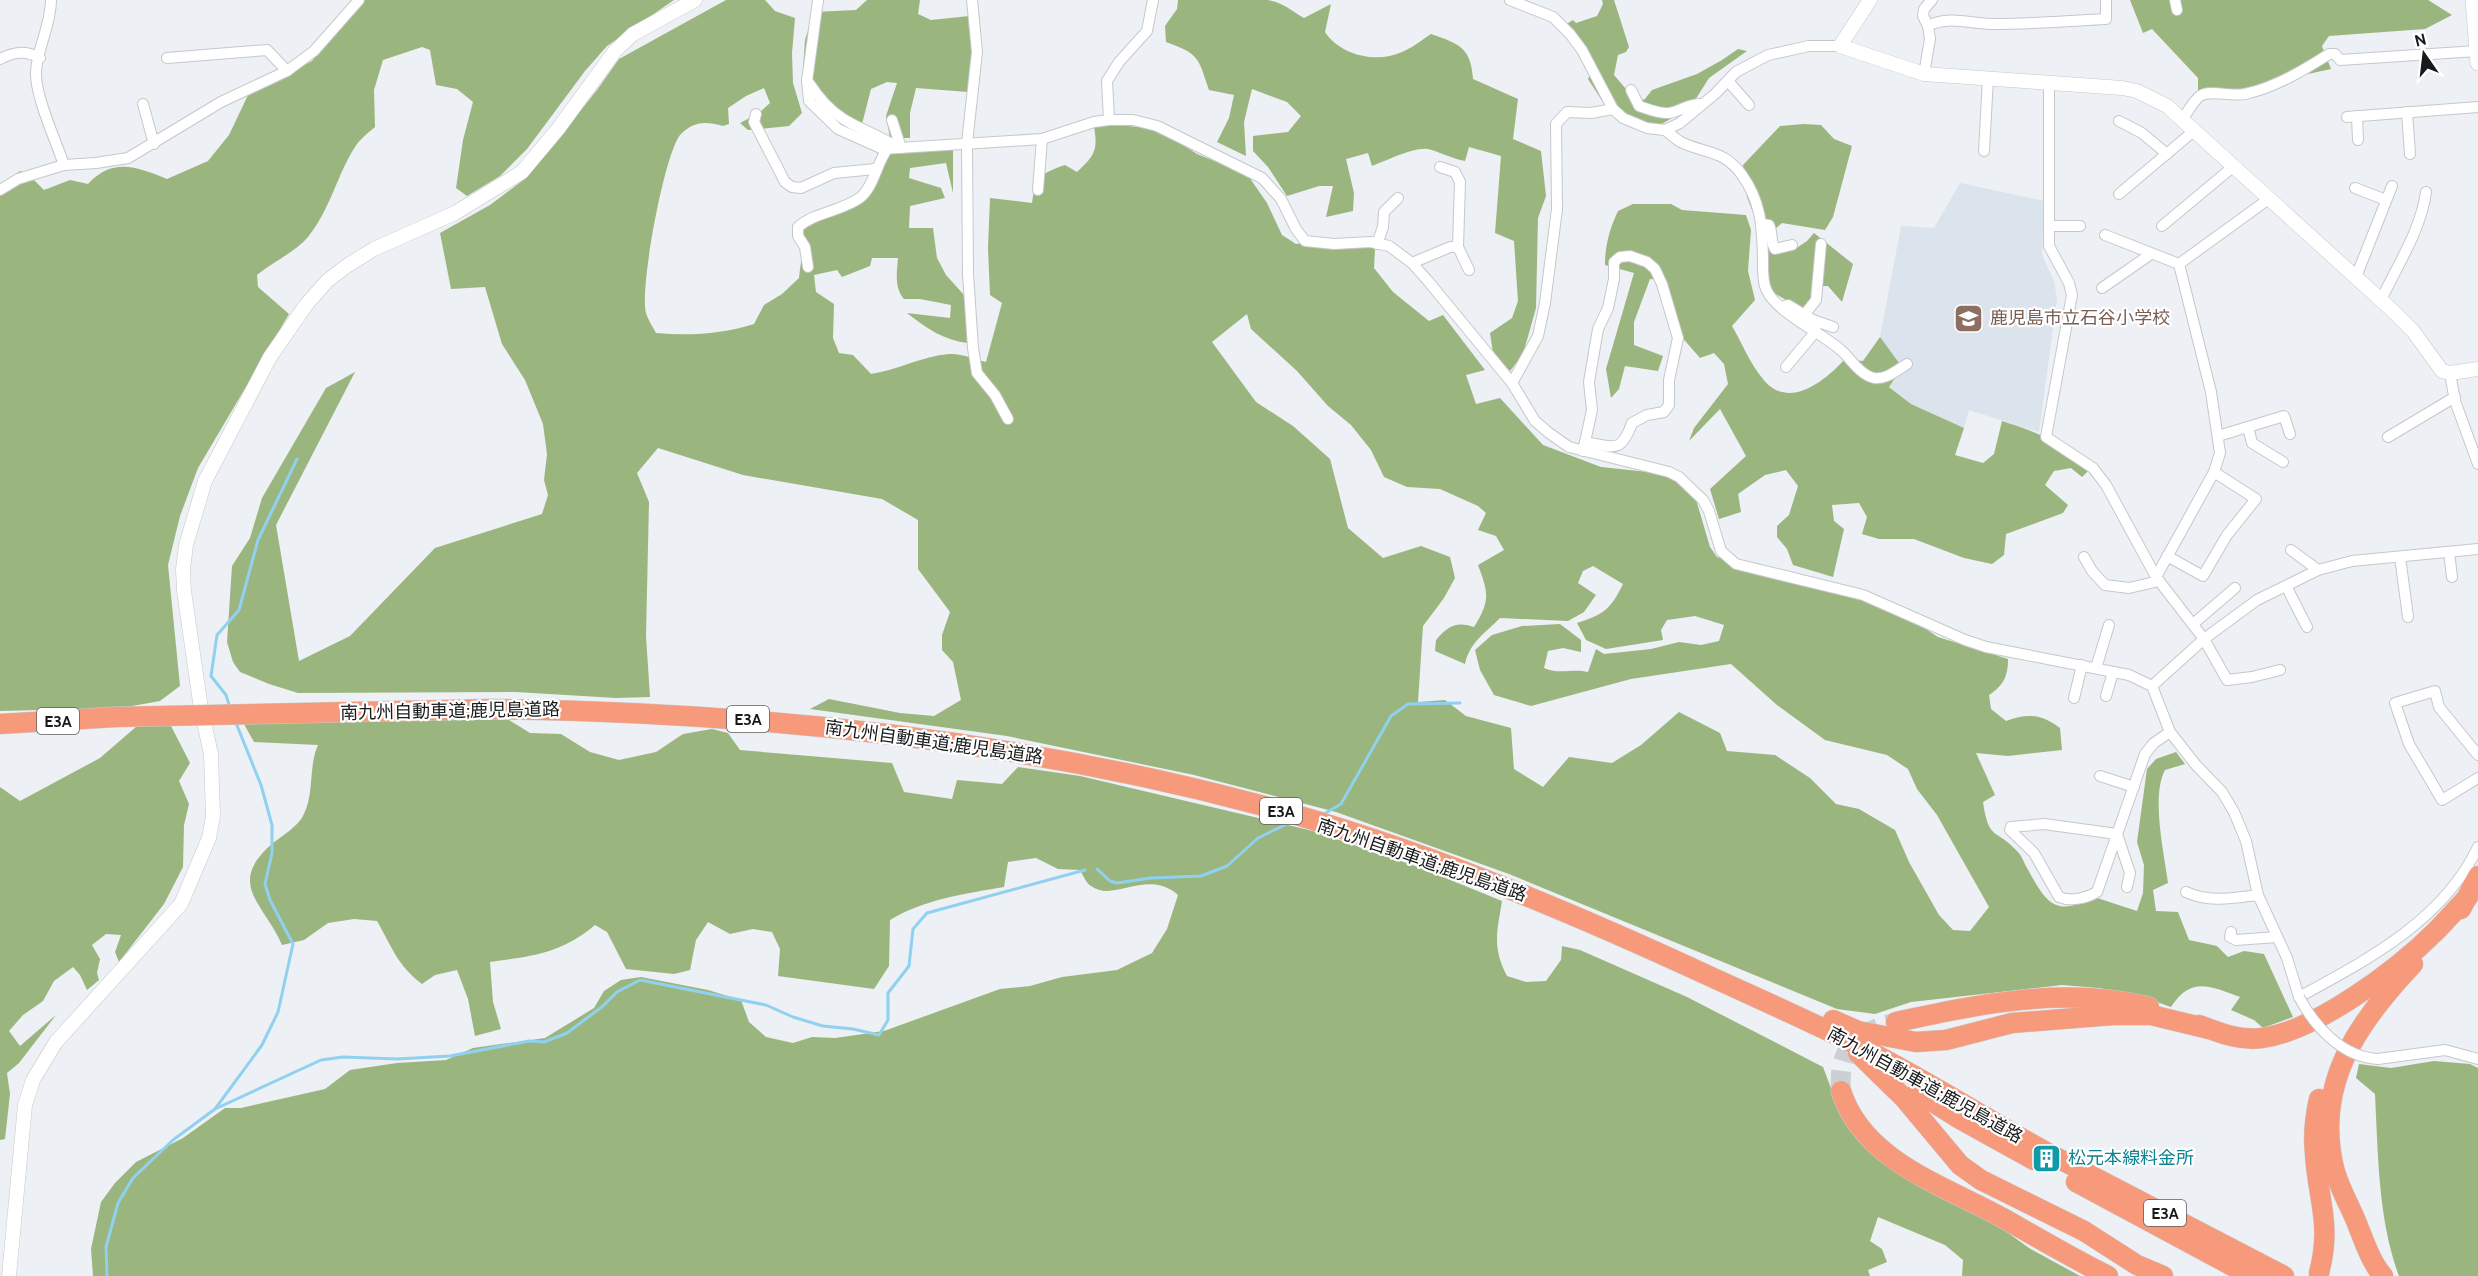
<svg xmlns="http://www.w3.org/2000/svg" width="2478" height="1276" font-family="Cabin,'Noto Sans JP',sans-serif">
  <rect width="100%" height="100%" fill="#edf0f4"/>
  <polygon fill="#dbe3ec" points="1960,183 2044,201 2042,255 2054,281 2057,299 2039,432 1969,410 1964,428 1911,404 1889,386 1880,337 1901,226 1934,228"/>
  <g fill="#9bb57f" fill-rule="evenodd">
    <path d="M356 0H674L607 46 585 71 527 149 500 176 467 196 456 188 463 140 473 102 457 89 436 85 430 50 422 47 383 60 374 90 375 127C368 133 360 139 355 147 337 175 330 210 308 237 294 253 274 261 257 275L258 287 289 314 198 468 180 516 168 565 180 686 160 701 121 708 0 711V185L20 171 29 175 44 190 70 180 88 184C113 157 137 167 167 179L208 161 229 135 249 93 312 61Z"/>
    <path d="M726 0H765L775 11 795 18 792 53 793 83 802 113 789 126 748 130 740 123 759 113 770 103 764 88 746 96 728 108 729 124 723 126C706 121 694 121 681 134 665 150 639 290 646 313 648 320 653 327 656 333 690 336 722 334 754 324L764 305 782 294 799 278 802 253 799 229 837 212 860 191 875 165 893 149 953 147V193L946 163 910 168 909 178 941 188 945 198 910 206 909 228H933L937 258 946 275 964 295 968 343C945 341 926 328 907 313L950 318 951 305 920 299H904C894 288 897 272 898 258H872L870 266 842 277 837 270 814 275 816 292 834 304 833 338 839 353 853 355 871 374C898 370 922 356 949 354 960 353 975 359 986 362L1002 303 990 295 988 248 990 198 1032 203C1036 176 1040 174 1065 165L1077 172C1095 155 1098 151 1094 126L1107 124 1159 129 1197 154 1247 174 1267 203 1282 235 1296 244 1336 240 1367 241 1375 250 1374 268 1393 292 1429 321 1443 315 1485 370 1466 375 1476 404 1500 398 1543 445 1601 467 1648 472 1672 477 1695 496 1710 547 1717 557 1779 574 1844 585 1883 601 1938 637 2008 659C2008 676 2004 685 1989 695L1991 709 2006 721C2028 713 2041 714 2060 728L2062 750 2008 756 1976 753 1995 795 1983 802C1989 842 1995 827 2018 852 2022 856 2024 863 2027 868 2046 902 2054 918 2094 897L2137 911 2143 893 2144 865 2137 842 2147 769 2156 759 2176 752 2185 764 2165 770C2151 797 2164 852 2168 883L2153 890 2156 911 2178 912 2189 940 2217 946 2228 957 2244 951 2264 954 2293 1017 2263 1028 2254 1020 2231 1010 2240 997C2210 986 2191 976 2171 1007L2134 994 2098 988 2062 985 1911 1002 1875 1014 1837 1009 1509 874 1336 812 1194 775 1007 736 810 709 829 699 900 713 934 716 961 700 953 662 942 650V635L950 612 918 569V520L882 499 743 475 658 448 637 473 649 502 646 636 650 697 616 698 516 692 298 693 269 684 240 672 233 662 227 642 232 566 250 538 262 498 326 388 355 372 276 525 299 661 350 636 435 548 542 514 548 495 544 480 547 454 543 424 525 380 502 344 485 287 451 289 440 233 490 205 526 178 597 90 619 59ZM1247 314 1251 329 1297 371 1328 406 1351 425 1371 450 1384 477 1407 487 1440 489 1478 506 1486 513 1478 530 1496 536 1504 550 1478 565C1489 594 1490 601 1474 627 1456 621 1448 626 1436 640L1435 651 1465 664C1469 643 1486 632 1500 618L1568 621 1584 612 1596 595 1578 583 1583 571 1593 566 1623 584C1611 609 1603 615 1577 623L1586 640 1606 649 1663 640 1661 630 1667 620 1695 616 1724 625 1719 641 1701 645 1679 642 1651 649 1604 654 1596 649 1588 672C1572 668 1561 675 1544 668L1548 651 1563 648 1581 652V640L1560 624 1522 626 1492 635 1475 650 1480 670 1494 695 1531 706 1631 679 1731 664 1777 705 1825 740 1887 755 1908 769 1917 789 1937 815 1989 907 1970 931 1953 930 1939 915 1909 862 1895 830 1859 809 1836 804 1810 778 1775 755 1727 751 1720 733 1679 712 1641 745 1612 763 1569 757 1543 787 1514 769 1511 728 1466 716 1445 700 1418 702 1423 626 1444 598 1455 578 1450 557 1421 546 1383 558 1348 528 1330 459 1293 426 1256 402 1212 342Z"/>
    <path d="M867 0H920L918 14 931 20 979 15C983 43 977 66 968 92L916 88 910 113V138H890L886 116 897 83 887 82 871 89 862 124 821 104 803 69 805 40 814 12 856 10Z"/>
    <path d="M1178 0H1268C1284 3 1290 10 1304 18L1331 4 1325 32C1340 55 1376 64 1402 52 1412 48 1422 40 1431 34 1459 44 1471 47 1473 79L1518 99 1513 139 1541 151 1546 196 1538 218 1536 308 1523 354 1510 371 1493 353 1490 333 1512 318 1518 301 1514 241 1495 233 1501 156 1469 147 1465 161C1452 159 1438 151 1428 149 1413 147 1386 161 1372 166L1368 153 1346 159 1354 193 1353 211 1326 217 1333 186H1319L1287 196 1268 167 1253 151V136L1288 132 1301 116 1287 102 1252 89 1244 122 1246 156 1217 142 1229 118 1234 95 1209 90C1198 58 1200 54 1166 42L1165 26 1177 9Z"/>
    <polygon points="1602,0 1614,0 1629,47 1626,52 1618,55 1614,75 1637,102 1645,99 1652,90 1697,74 1722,60 1738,49 1747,51 1709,78 1690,108 1658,126 1608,110 1588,79 1593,68 1565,25 1573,20 1576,23 1597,16 1603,4"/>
    <polygon points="2130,0 2428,0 2452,15 2425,29 2329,36 2322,46 2331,69 2212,95 2198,92 2198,78 2152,29 2143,33"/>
    <polygon points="1804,124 1821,125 1834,139 1852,146 1833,217 1825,230 1782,223 1774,230 1775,243 1795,249 1807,241 1814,233 1853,264 1842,302 1828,286 1817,286 1810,315 1799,316 1786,300 1769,290 1760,279 1757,263 1759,228 1747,197 1743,165 1780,126"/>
    <path d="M1633 204H1671L1682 210 1746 215 1751 230 1748 271 1755 300 1732 326C1742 343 1750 364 1763 379 1788 411 1825 381 1845 359L1863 361 1880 337 1902 367 1889 387 1911 404 1964 428 1955 455 1983 463 1994 454 2002 421C2031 430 2071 444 2088 471L2082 477 2071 468 2054 471 2045 485 2068 505 2063 513 2006 534 2004 555 1992 564 1964 558 1914 539H1879L1862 534 1867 517 1859 503 1832 505 1834 521 1844 529 1833 577 1793 565 1787 549 1777 537V526L1789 515 1798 486 1786 470 1765 475 1738 494 1741 512 1719 519 1710 489 1746 456 1720 409 1689 441 1694 428 1728 384 1724 364 1714 353 1700 358 1667 320 1659 280 1650 279 1634 322V345L1663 356 1658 371 1625 366 1619 389 1611 398 1606 369 1634 273 1605 265C1605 245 1610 228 1618 211Z"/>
    <path d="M439 716 509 720 530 733 561 734 590 752 619 760 656 752 683 734 712 729 728 733 740 750 892 763 904 792 952 799 957 780 1002 784 1018 767 1080 776 1313 831 1421 868 1502 901C1497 932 1492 947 1507 976L1526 982 1546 981 1561 960 1562 946 1580 950 1687 997 1823 1067 1840 1112 1859 1140 1915 1184 2000 1227 2029 1248 2080 1276H1962L1963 1260 1945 1245 1878 1217 1870 1241 1882 1249 1887 1262 1868 1270 1870 1276H93L91 1249 101 1202 115 1183 136 1162 183 1138 225 1108H241L325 1089 350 1070 397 1063 446 1060 473 1048 545 1038 594 1008 604 991 621 980 641 977 708 990 741 1000 749 1022 766 1037 793 1043 812 1037 835 1038 884 1031 1000 989 1030 986 1062 977 1117 970 1152 953 1167 929 1178 895C1147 868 1114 903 1091 886 1086 883 1083 875 1080 870L1058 869 1036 858 1008 862 1004 887C964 894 925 899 890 920L889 966 874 989 778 976 780 949 772 932 753 929 730 934 708 922 696 940 690 970 674 974 626 969 607 932 595 925C560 954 533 956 490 962L493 1002 501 1029 475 1036 468 999 457 970 435 975 422 984C397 965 392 947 377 921L354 919 328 923 304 940 282 945C264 903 225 884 273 843 282 836 298 826 303 816 315 793 308 767 318 745L254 742 240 717Z"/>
    <polygon points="170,724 190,763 179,781 189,804 184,825 183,867 164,904 119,962 115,952 121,935 106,934 92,945 100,959 97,973 99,980 87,990 80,975 73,967 54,981 43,1001 23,1015 9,1031 20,1046 56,1015 19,1063 7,1073 10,1094 5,1139 0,1140 0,787 20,801 100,758 137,726"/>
    <path d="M2434 1061 2470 1064 2478 1068V1276H2399C2378 1220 2378 1153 2375 1094L2356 1078 2359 1064 2391 1068Z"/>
  </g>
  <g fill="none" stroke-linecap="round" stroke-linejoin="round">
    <g stroke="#90d1f0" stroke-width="3">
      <polyline points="230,708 226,695 211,676 217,635 239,610 258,540 297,459"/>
      <polyline points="1322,815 1341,804 1391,716 1408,704 1460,703"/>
      <polyline points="1097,869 1110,881 1117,883 1151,878 1201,876 1227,866 1258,838 1289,823"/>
      <polyline points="215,1109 321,1060 343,1057 397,1059 450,1056 529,1041 544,1042 567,1033 603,1006 617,992 640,980 766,1005 793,1017 823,1026 853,1029 879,1035 888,1020 888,993 909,966 913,929 927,913 1085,870"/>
      <polyline points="107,1276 106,1247 118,1203 133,1178 173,1140 215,1109 262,1045 278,1012 293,944 270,900 265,884 272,853 272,825 261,785 236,723"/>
    </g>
    <path stroke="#cdd0d3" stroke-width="20" stroke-dasharray="20 10" stroke-linecap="butt" d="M1841 1091C1838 1047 1856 1034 1896 1022"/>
    <defs>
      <g id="minor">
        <path d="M51 0C51 26 37 48 36 72 35 96 56 141 64 165"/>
        <path d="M818 0 807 81 809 101 838 129 883 149 1042 139 1094 122 1109 120H1133L1157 126 1262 178 1281 199 1296 229 1305 241 1334 244 1371 242 1389 246 1412 263 1428 281 1512 383 1535 421 1549 433 1569 447 1669 472 1679 477 1703 500 1709 511 1721 551 1736 564 1863 595 1965 640 1986 647 2129 675 2152 686 2170 732 2196 765 2222 792 2234 812 2246 841 2258 895 2287 958 2299 997C2367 960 2443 921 2478 847"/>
        <polyline points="972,0 977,52 967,143 968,274 973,348 977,373 995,395 1008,419"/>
        <polyline points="1510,0 1553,17 1570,34 1582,50 1613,109 1623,118 1647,128 1665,130 1680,123 1715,94 1736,72 1768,55 1809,46 1840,46"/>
        <polyline points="2175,0 2177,10"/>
        <path d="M1928 26C1949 15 1971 24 1993 24 2031 24 2069 21 2106 19V0"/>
        <polyline points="167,58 267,50 287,71"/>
        <path d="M0 59C14 52 25 50 40 58"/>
        <polyline points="1924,74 1930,39 1928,26 1923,16 1924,9 1932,0"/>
        <polyline points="1728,81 1749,105"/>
        <polyline points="2049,82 2049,246 2069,283 2072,295 2046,437 2093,468 2106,485 2156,577 2204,639 2227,680 2252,677 2280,670"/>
        <path d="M809 83C818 97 828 109 842 118 860 130 880 135 898 148"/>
        <path d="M1631 90 1639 106C1648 109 1659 114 1669 113 1681 111 1689 103 1702 104"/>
        <polyline points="143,104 154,144"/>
        <polyline points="2407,112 2410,154"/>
        <polyline points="756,114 754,122 785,182 792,187 801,188 834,173 875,169"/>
        <polyline points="2357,116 2358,140"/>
        <polyline points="2347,117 2478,107"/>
        <path d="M2183 118C2188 112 2193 101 2200 96 2210 89 2231 97 2245 94 2276 87 2304 70 2329 54H2335L2340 60 2477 51"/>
        <polyline points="892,120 901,148"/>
        <polyline points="1109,120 1107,81 1119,62 1147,31 1153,0"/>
        <polyline points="2119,121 2142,133 2167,154"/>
        <path d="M1665 130C1671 134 1677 141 1683 143 1707 154 1724 150 1742 175 1761 202 1762 225 1763 257 1763 267 1762 279 1766 289 1776 313 1823 333 1843 352 1852 361 1861 375 1874 378 1886 380 1897 370 1907 364"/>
        <polyline points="1984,151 1988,78"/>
        <polyline points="1440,167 1455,172 1460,182 1458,247"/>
        <polyline points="2355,188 2386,200"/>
        <polyline points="0,190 18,179 64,165 96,163 128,158 221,102 287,71 314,51 359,0"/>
        <polyline points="1038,190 1042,139"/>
        <polyline points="2119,194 2195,130"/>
        <path d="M1762 224 1769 225C1773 233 1770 242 1775 249L1792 245"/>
        <polyline points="2049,226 2080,226"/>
        <polyline points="2162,226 2234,166"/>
        <polyline points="2105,235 2179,264 2211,392 2220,453 2214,472 2156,577"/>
        <polyline points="1377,244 1383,227 1384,212 1398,198"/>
        <polyline points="1412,263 1450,247 1458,247 1469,270"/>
        <polyline points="2179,264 2270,198"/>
        <path d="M808 267 805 247 798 236V227C815 212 843 211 861 197 874 186 877 162 888 148"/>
        <polyline points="2356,277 2392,186"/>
        <polyline points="2102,288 2151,254"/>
        <path d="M2381 300C2397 266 2421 230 2426 192"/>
        <polyline points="1781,307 1788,305 1813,320 1833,327"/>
        <polyline points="1805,314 1816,300 1821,244"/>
        <polyline points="1786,367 1816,331"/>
        <polyline points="2450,373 2455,401 2478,464"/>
        <polyline points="1512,383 1538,336 1545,303 1557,209 1556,124 1567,112 1591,113 1613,109"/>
        <polyline points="2248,427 2252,443 2283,462"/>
        <polyline points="2218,436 2284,416 2290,434"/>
        <polyline points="2388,437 2455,397"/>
        <path d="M1583 451 1592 410 1589 382 1598 329 1608 308 1614 279V262L1620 257 1630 256 1647 262 1655 269 1662 284 1678 338 1669 380V405L1664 412 1647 415 1632 423C1621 454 1614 447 1585 442"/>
        <polyline points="2291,550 2318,570"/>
        <polyline points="2449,552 2452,577"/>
        <polyline points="2167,556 2203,576 2227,535 2256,499 2214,472"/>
        <polyline points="2084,557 2092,571 2105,585 2129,588 2159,581"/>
        <polyline points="2400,557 2408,617"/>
        <polyline points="2286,586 2307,627"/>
        <polyline points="2193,624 2235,588"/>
        <polyline points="2096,668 2109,625"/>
        <polyline points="2152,686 2204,639 2257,600 2318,570 2352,561 2478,549"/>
        <polyline points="2106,696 2113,672"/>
        <polyline points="2074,698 2082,665"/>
        <polyline points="2478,755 2439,707 2435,691 2395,703 2409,744 2442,800 2478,778"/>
        <polyline points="2100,776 2134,787"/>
        <path d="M2127 887 2130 873 2117 834 2044 824 2011 827 2010 830 2034 853 2059 897C2071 902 2087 898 2097 892L2145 754 2154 743 2170 732"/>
        <path d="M2186 892C2210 903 2233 898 2258 895"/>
        <polyline points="2231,932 2230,937 2236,940 2277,937"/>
        <polyline points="2378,1059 2445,1050 2478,1059"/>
      </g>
      <g id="tertiary">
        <polyline points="1870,0 1840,46 1924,74 2122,88 2137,91 2167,106 2393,311 2413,331 2442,371 2450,373 2478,369"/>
        <polyline points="9,1276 25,1105 33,1080 56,1042 181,904 209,838 213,816 211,754 201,709 184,591 183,569 186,545 205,481 270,357 306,305 327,281 348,265 374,249 455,213 522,172 558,129 615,51 633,34 695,0"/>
      </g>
      <polyline id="secondary" points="2473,0 2478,63"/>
      <g id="motorway">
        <path d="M492 709C750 712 1010 738 1260 805 1414 846 1562 908 1707 975 1759 999 1812 1022 1863 1048 1926 1080 1985 1118 2046 1152 2125 1194 2205 1234 2284 1276"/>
        <polyline points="0,724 116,717"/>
        <polyline points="2461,909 2478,876"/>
        <polyline points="1833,1020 1858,1031 1916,1042 1946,1040 2012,1023 2113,1015 2151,1015 2209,1029"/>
        <path d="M1896 1022C1980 1004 2064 986 2149 1007"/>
        <path d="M2199 1025C2220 1033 2239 1041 2262 1038 2316 1031 2398 969 2436 931 2447 920 2457 908 2468 897"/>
        <polyline points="1858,1053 1904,1098 1960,1165 1981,1180 2084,1231 2137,1265 2163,1276"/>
        <path d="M1841 1091C1863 1161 1945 1186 2003 1218 2038 1238 2072 1258 2108 1276"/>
        <polyline points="1917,1092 1958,1118 2034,1160"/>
        <path d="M2319 1099C2315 1117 2313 1136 2315 1154 2318 1201 2332 1224 2319 1273"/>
        <polyline points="2076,1182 2251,1276"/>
        <path d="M2383 1276C2369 1260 2362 1234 2353 1214 2346 1199 2338 1184 2334 1168 2314 1084 2358 1022 2413 964"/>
      </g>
    </defs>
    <use href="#minor" stroke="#c5c8cb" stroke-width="12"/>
    <use href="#tertiary" stroke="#c5c8cb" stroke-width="15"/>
    <use href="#secondary" stroke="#c5c8cb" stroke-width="16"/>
    <use href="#motorway" stroke="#cccccd" stroke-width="21"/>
    <use href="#minor" stroke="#fff" stroke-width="10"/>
    <use href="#tertiary" stroke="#fff" stroke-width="14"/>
    <use href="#secondary" stroke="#fff" stroke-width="15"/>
    <use href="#motorway" stroke="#f79a7b" stroke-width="20"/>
    <defs>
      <path id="minor-bridge" d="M2299 997C2315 1027 2342 1057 2378 1059"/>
      <polyline id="motorway-bridge" points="116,717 492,709"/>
    </defs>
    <use href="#minor-bridge" stroke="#c5c8cb" stroke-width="12" stroke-linecap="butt"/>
    <use href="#motorway-bridge" stroke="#cccccd" stroke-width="21" stroke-linecap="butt"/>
    <use href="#minor-bridge" stroke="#fff" stroke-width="10"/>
    <use href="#motorway-bridge" stroke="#f79a7b" stroke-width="20"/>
  </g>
  <defs>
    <symbol id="school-square" viewBox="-11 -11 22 22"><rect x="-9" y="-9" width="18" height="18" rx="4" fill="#8d6e63" stroke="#fff"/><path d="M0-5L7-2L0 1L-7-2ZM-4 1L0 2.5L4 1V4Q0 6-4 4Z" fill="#fff"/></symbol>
    <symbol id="building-square" viewBox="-11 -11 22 22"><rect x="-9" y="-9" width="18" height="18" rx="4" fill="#0f9aa8" stroke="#fff"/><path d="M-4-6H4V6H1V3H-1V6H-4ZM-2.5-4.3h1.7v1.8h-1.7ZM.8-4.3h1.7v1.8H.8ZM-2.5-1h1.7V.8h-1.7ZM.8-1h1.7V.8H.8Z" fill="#fff"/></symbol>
  </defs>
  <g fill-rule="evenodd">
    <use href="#school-square" x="1952" y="302" width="33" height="33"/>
    <use href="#building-square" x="2030" y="1142" width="33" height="33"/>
  </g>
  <g text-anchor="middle" stroke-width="4.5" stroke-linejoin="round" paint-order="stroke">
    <g fill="#fff" stroke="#5d5e5f" stroke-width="1.5">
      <rect x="727" y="706" width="42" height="26" rx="4.5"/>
      <rect x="37" y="708" width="42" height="26" rx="4.5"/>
      <rect x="1260" y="798" width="42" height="26" rx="4.5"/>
      <rect x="2144" y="1200" width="42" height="26" rx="4.5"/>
    </g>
    <g font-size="16" font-weight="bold" fill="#18191a">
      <text x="748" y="725">E3A</text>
      <text x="58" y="727">E3A</text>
      <text x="1281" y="817">E3A</text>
      <text x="2165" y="1219">E3A</text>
    </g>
    <g font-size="18" fill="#785e54" stroke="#fff" text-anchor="start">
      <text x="1990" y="324">鹿児島市立石谷小学校</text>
    </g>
    <g font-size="18" fill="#18191a" stroke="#fff">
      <text transform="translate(450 711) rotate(-1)" y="6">南九州自動車道;鹿児島道路</text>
      <text transform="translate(934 742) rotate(8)" y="6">南九州自動車道;鹿児島道路</text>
      <text transform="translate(1422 860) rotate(19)" y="6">南九州自動車道;鹿児島道路</text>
      <text transform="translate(1925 1085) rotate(29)" y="6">南九州自動車道;鹿児島道路</text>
    </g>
    <g font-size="18" fill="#0d838f" stroke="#fff" text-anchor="start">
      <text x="2068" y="1164">松元本線料金所</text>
    </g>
  </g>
  <g transform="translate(2424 54) rotate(346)" stroke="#ffffff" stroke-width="4.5" paint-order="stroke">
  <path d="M0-4.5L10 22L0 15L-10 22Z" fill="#18191a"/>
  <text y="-9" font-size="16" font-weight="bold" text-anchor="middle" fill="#18191a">N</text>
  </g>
</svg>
